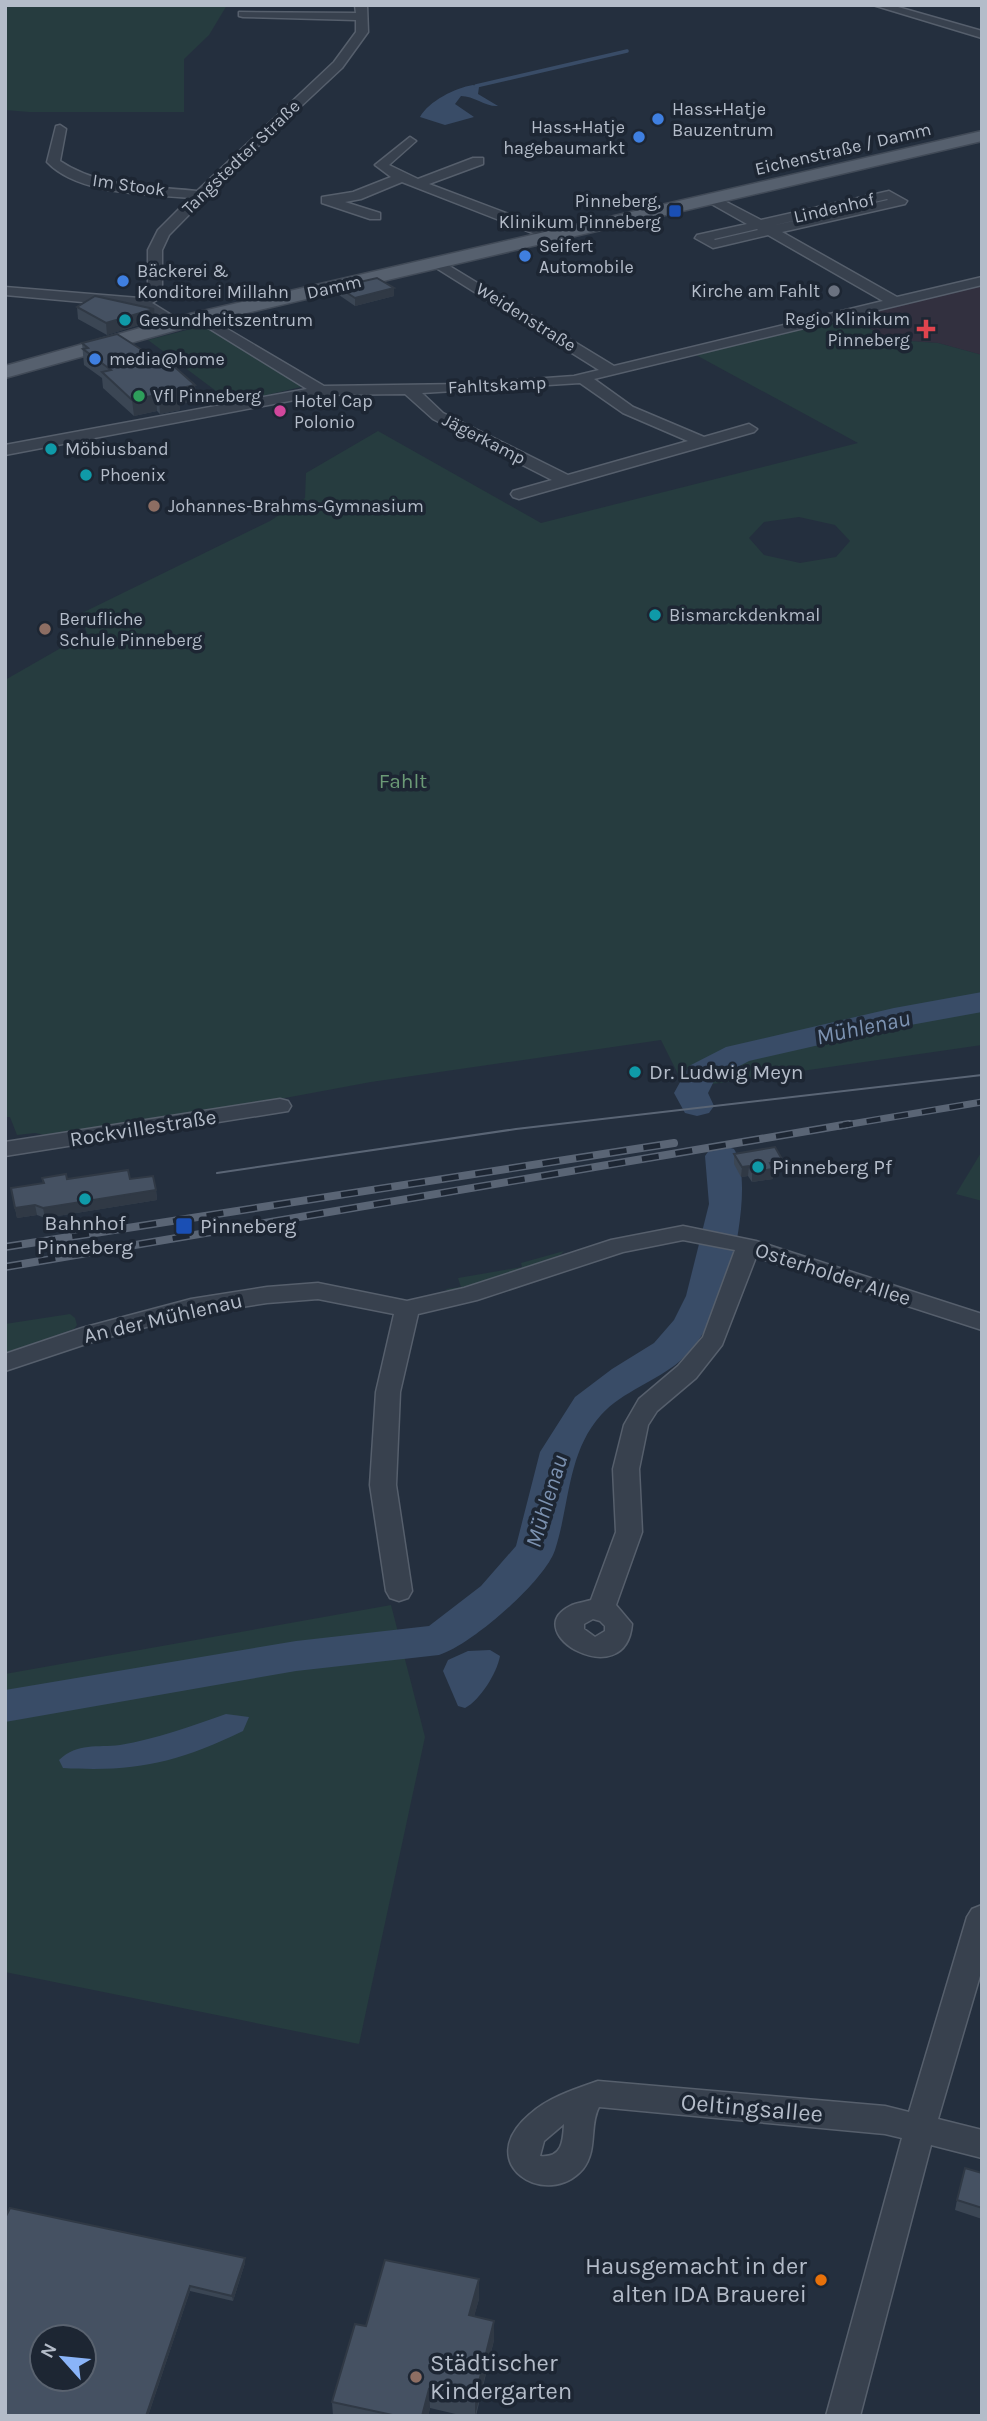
<svg xmlns="http://www.w3.org/2000/svg" width="987" height="2421" font-family="Karla,sans-serif">
  <rect width="100%" height="100%" fill="#242f3e"/>
  <polygon fill="#32303f" points="982,283 982,355 938,343 894,340 845,317"/>
  <g fill="#263c3f" fill-rule="evenodd">
    <polygon points="5,5 227,5 209,35 184,59 184,112 29,112 5,110"/>
    <path d="M845 317 894 340 938 343 982 355V1045L685 1088 661 1040 371 1082 64 1139 35 1133 17 1135 10 1117H5V680L87 633 80 614 270 521 305 498 306 473 378 431 541 523 858 443 696 355ZM799 517 835 525 850 541 836 557 800 563 764 555 749 538 764 522Z"/>
    <polygon points="206,325 305,386 232,403 148,340"/>
    <polygon points="982,1151 982,1201 956,1194"/>
    <polygon points="564,1251 560,1255 459,1290 448,1292 446,1289 461,1287 458,1278 522,1267 521,1263"/>
    <polygon points="70,1314 75,1318 77,1325 74,1329 5,1353 5,1324"/>
    <polygon points="391,1605 425,1737 359,2044 5,1972 5,1674"/>
  </g>
  <g fill="#394c67">
    <path d="M473 85 479 87 478 94 498 106C486 107 474 96 461 96L455 104 474 117 445 125 420 117C429 101 455 88 473 85Z"/>
    <path d="M490 1650 500 1656C497 1673 480 1700 465 1708L458 1706 443 1671 448 1660 468 1651Z"/>
    <path d="M226 1714 249 1717 243 1731C176 1763 137 1772 63 1768L59 1760C78 1742 97 1748 120 1745 156 1739 192 1726 226 1714Z"/>
  </g>
  <g fill="none" stroke-linecap="round" stroke-linejoin="round">
    <polyline stroke="#394c67" stroke-width="3.5" points="476,86 627,51"/>
    <g fill="#394c67" fill-rule="evenodd">
      <polygon points="982,992 982,1012 894,1028 749,1061 715,1079 708,1093 714,1106 709,1113 697,1116 685,1113 674,1093 689,1066 726,1047 894,1008"/>
      <path d="M722 1145 734 1149C753 1177 734 1268 721 1299 712 1321 698 1345 680 1361 657 1381 623 1391 601 1415 567 1453 570 1504 555 1550 545 1581 470 1646 439 1655L296 1671 5 1722V1690L296 1641 429 1626 481 1586 516 1546 540 1452 575 1397 612 1369 654 1343 674 1320 686 1296 709 1204 705 1156 710 1149Z"/>
    </g>
    <defs>
      <g id="minor">
        <path d="M355 5H367L368 32 342 68 239 164 169 235 162 250V290L158 299 152 303 181 321V327H171L138 307 5 295V287L139 298 148 290V250L158 230 190 198C148 194 78 195 47 162L56 126 60 125 66 129 60 161C100 188 150 186 197 191L334 62 356 32V20L243 17 239 16V12L356 13Z"/>
        <polygon points="873,5 891,5 982,31 982,38"/>
        <polygon points="410,137 416,141 389,165 418,179 473,158 483,158 483,164 429,184 543,227 560,236 553,240 548,239 402,182 361,199 345,202 380,213 380,219 370,219 322,203 322,197 353,192 391,177 375,165"/>
        <path d="M889 191 907 201 905 204 782 232 897 297 982 277V285L594 379 633 407 704 437 749 424 757 429 754 432 519 499 513 497 511 494 513 491 552 480 433 419 405 394 321 395 5 455V445L307 389 197 321V315L202 314 324 386 464 384 574 376 599 370 433 266 431 263 438 259 614 366 883 301 768 235 713 248 695 238 697 235 747 224 708 202V196L713 195 761 220ZM887 199 888 200 771 226ZM758 230 715 240 714 239 757 229ZM580 383 623 413 688 441 568 475 443 413 422 393Z"/>
        <polygon points="280,1099 288,1101 291,1106 288,1111 5,1156 5,1142"/>
        <path d="M683 1226 756 1241 982 1314V1330L756 1257 722 1345 696 1378 657 1411 648 1425 639 1469 642 1532 616 1605 632 1624C626 1695 517 1633 570 1606 576 1603 585 1602 591 1600L616 1532 613 1469 624 1425 639 1399 678 1366 703 1337 735 1250 683 1240 623 1252 477 1300 418 1314 400 1392 396 1485 412 1591 408 1598 399 1601 390 1598 386 1591 370 1485 376 1392 394 1314 318 1299 267 1303 191 1315 98 1340 5 1371V1354L82 1328 191 1299 267 1287 318 1283 407 1301 464 1288 611 1240ZM593 1619 600 1621 605 1626V1631L595 1637 584 1629V1624Z"/>
        <path d="M982 1905V1969L938 2119 982 2130V2158L931 2145 860 2416H826L902 2138 885 2134 599 2107C589 2126 598 2150 583 2169 547 2211 471 2164 530 2114 549 2097 575 2089 598 2081L885 2106 909 2112 967 1917 972 1909ZM564 2124C563 2142 562 2158 540 2156L544 2141Z"/>
      </g>
      <polygon id="major" points="982,131 982,141 195,325 5,378 5,366 190,314"/>
    </defs>
    <use href="#minor" stroke="#565f6c" stroke-width="3"/>
    <use href="#major" stroke="#414a57" stroke-width="3"/>
    <use href="#minor" fill="#38414e" fill-rule="evenodd"/>
    <use href="#major" fill="#56606e" fill-rule="evenodd"/>
    <polyline stroke="#5a6575" stroke-width="2" points="217,1173 516,1129 982,1075"/>
    <defs>
      <polyline id="rail-far1" points="839,1126 982,1102"/>
      <g id="rail">
        <polyline points="5,1247 674,1143"/>
        <polyline points="5,1267 849,1124"/>
      </g>
    </defs>
    <use href="#rail-far1" stroke="#5a6575" stroke-width="7"/>
    <use href="#rail" stroke="#5a6575" stroke-width="8"/>
    <use href="#rail-far1" stroke="#1d2633" stroke-width="4.5" stroke-dasharray="14" stroke-linecap="butt"/>
    <use href="#rail" stroke="#1d2633" stroke-width="5" stroke-dasharray="17" stroke-linecap="butt"/>
  </g>
  <g fill="#3b4654">
    <polygon points="338,287 394,296 355,306 339,295"/>
    <polygon points="77,307 155,320 107,335 78,319"/>
    <polygon points="82,343 195,385 196,401 179,404 180,410 160,414 157,411 134,416 103,388 102,378 84,365"/>
    <polygon points="734,1154 782,1171 773,1172 773,1179 752,1182 748,1176 741,1177 734,1164"/>
    <polygon points="42,1178 67,1179 130,1179 156,1190 157,1200 45,1218 37,1215 17,1218 11,1188 43,1183"/>
    <polygon points="982,2173 982,2219 955,2210 957,2200"/>
    <polygon points="5,2218 245,2258 245,2263 233,2301 190,2291 148,2416 5,2416"/>
    <polygon points="479,2279 479,2299 474,2316 494,2340 476,2416 464,2416 430,2408 428,2416 333,2416 332,2402 366,2326"/>
  </g>
  <g fill="#303945">
    <polygon points="394,288 394,296 355,306 355,298"/>
    <polygon points="154,309 155,320 107,335 106,323"/>
    <polygon points="195,385 196,401 179,404 180,410 160,414 159,398 173,390"/>
    <polygon points="156,395 157,411 134,416 132,400"/>
    <polygon points="783,1161 782,1171 773,1172 773,1179 752,1182 752,1172 770,1163"/>
    <polygon points="749,1166 748,1176 741,1177 742,1167"/>
    <polygon points="156,1190 157,1200 45,1218 43,1208"/>
    <polygon points="35,1205 37,1215 17,1218 15,1208"/>
    <polygon points="245,2258 245,2263 233,2301 232,2296"/>
    <polygon points="479,2279 479,2299 469,2335 469,2315"/>
    <polygon points="190,2286 190,2291 148,2416 146,2416"/>
    <polygon points="494,2321 494,2340 475,2416 475,2398"/>
    <polygon points="429,2389 430,2408 428,2416 422,2416"/>
  </g>
  <g fill="#455162" stroke="#303945" stroke-width="2" fill-rule="evenodd">
    <polygon points="377,278 394,288 355,298 338,287"/>
    <polygon points="95,296 154,309 106,323 77,307"/>
    <polygon points="117,334 161,362 168,361 195,385 173,390 178,394 159,398 156,395 132,400 102,372 111,370 83,349 88,348 82,343"/>
    <polygon points="775,1147 783,1161 770,1163 773,1169 752,1172 749,1166 742,1167 734,1154"/>
    <polygon points="128,1170 130,1179 153,1176 156,1190 43,1208 35,1205 15,1208 11,1188 44,1183 42,1178 66,1174 67,1179"/>
    <polygon points="965,2168 982,2173 982,2208 957,2200"/>
    <path d="M10 2208 245 2258 232 2296 190 2286 146 2416H5V2218ZM42 2337H84V2379H42Z"/>
    <polygon points="385,2260 479,2279 469,2315 494,2321 475,2398 429,2389 422,2416 397,2416 332,2402 355,2324 366,2326"/>
  </g>
  <g fill="#3f7fe0" stroke="#1d2633" stroke-width="2.5">
    <circle cx="658" cy="119" r="7"/>
    <circle cx="639" cy="137" r="7"/>
    <circle cx="525" cy="256" r="7"/>
    <circle cx="123" cy="281" r="7"/>
    <circle cx="95" cy="359" r="7"/>
  </g>
  <g fill="#1a4fb4" stroke="#1d2633" stroke-width="2.5">
    <rect x="668" y="204" width="14" height="14" rx="3.5"/>
    <rect x="175" y="1217" width="18" height="18" rx="3.5"/>
  </g>
  <circle fill="#6b7280" stroke="#1d2633" stroke-width="2.5" cx="834" cy="291" r="7"/>
  <g fill="#0f9aa8" stroke="#1d2633" stroke-width="2.5">
    <circle cx="125" cy="320" r="7"/>
    <circle cx="51" cy="449" r="7"/>
    <circle cx="86" cy="475" r="7"/>
    <circle cx="655" cy="615" r="7"/>
    <circle cx="635" cy="1072" r="7"/>
    <circle cx="758" cy="1167" r="7"/>
    <circle cx="85" cy="1199" r="7"/>
  </g>
  <path fill="#e0444e" stroke="#1d2633" stroke-width="2.5" d="M922.5 318.5h7v7h7v7h-7v7h-7v-7h-7v-7h7z"/>
  <circle fill="#2e9e5b" stroke="#1d2633" stroke-width="2.5" cx="139" cy="396" r="7"/>
  <circle fill="#d1479c" stroke="#1d2633" stroke-width="2.5" cx="280" cy="411" r="7"/>
  <g fill="#8d6e63" stroke="#1d2633" stroke-width="2.5">
    <circle cx="154" cy="506" r="7"/>
    <circle cx="45" cy="629" r="7"/>
    <circle cx="416" cy="2377" r="7"/>
  </g>
  <circle fill="#e8710a" stroke="#1d2633" stroke-width="2.5" cx="821" cy="2280" r="7"/>
  <g text-anchor="middle" stroke-width="7" stroke-linejoin="round" paint-order="stroke">
    <g font-size="18" fill="#b4bcc9" stroke="#1d2633" text-anchor="start">
      <text x="672" y="115">Hass+Hatje<tspan x="672" dy="21">Bauzentrum</tspan></text>
      <text x="625" y="133" text-anchor="end">Hass+Hatje<tspan x="625" dy="21">hagebaumarkt</tspan></text>
      <text x="661" y="207" text-anchor="end">Pinneberg,<tspan x="661" dy="21">Klinikum Pinneberg</tspan></text>
      <text x="539" y="252">Seifert<tspan x="539" dy="21">Automobile</tspan></text>
      <text x="137" y="277">Bäckerei &amp;<tspan x="137" dy="21">Konditorei Millahn</tspan></text>
      <text x="820" y="297" text-anchor="end">Kirche am Fahlt</text>
      <text x="910" y="325" text-anchor="end">Regio Klinikum<tspan x="910" dy="21">Pinneberg</tspan></text>
      <text x="139" y="326">Gesundheitszentrum</text>
      <text x="109" y="365">media@home</text>
      <text x="153" y="402">Vfl Pinneberg</text>
      <text x="294" y="407">Hotel Cap<tspan x="294" dy="21">Polonio</tspan></text>
      <text x="65" y="455">Möbiusband</text>
      <text x="100" y="481">Phoenix</text>
      <text x="168" y="512">Johannes-Brahms-Gymnasium</text>
      <text x="669" y="621">Bismarckdenkmal</text>
      <text x="59" y="625">Berufliche<tspan x="59" dy="21">Schule Pinneberg</tspan></text>
    </g>
    <g font-size="18" fill="#b4bcc9" stroke="#1d2633">
      <text transform="translate(843 149) rotate(-13)" y="6">Eichenstraße / Damm</text>
      <text transform="translate(241 157) rotate(-44)" y="6">Tangstedter Straße</text>
      <text transform="translate(129 185) rotate(8)" y="6">Im Stook</text>
      <text transform="translate(834 208) rotate(-13)" y="6">Lindenhof</text>
      <text transform="translate(334 287) rotate(-13)" y="6">Damm</text>
      <text transform="translate(526 317) rotate(32)" y="6">Weidenstraße</text>
      <text transform="translate(497 385) rotate(-3)" y="6">Fahltskamp</text>
      <text transform="translate(484 439) rotate(27)" y="6">Jägerkamp</text>
    </g>
    <g font-size="21" fill="#6b9a76" stroke="#1d2633">
      <text x="403" y="788">Fahlt</text>
    </g>
    <g font-size="21" fill="#b4bcc9" stroke="#1d2633" text-anchor="start">
      <text x="649" y="1079">Dr. Ludwig Meyn</text>
      <text x="772" y="1174">Pinneberg Pf</text>
      <text x="85" y="1230" text-anchor="middle">Bahnhof<tspan x="85" dy="24">Pinneberg</tspan></text>
      <text x="200" y="1233">Pinneberg</text>
    </g>
    <g font-size="21" fill="#b4bcc9" stroke="#1d2633">
      <text transform="translate(143 1128) rotate(-9)" y="7">Rockvillestraße</text>
      <text transform="translate(833 1274) rotate(18)" y="7">Osterholder Allee</text>
      <text transform="translate(163 1318) rotate(-13)" y="7">An der Mühlenau</text>
    </g>
    <g font-size="23" font-style="italic" fill="#7c92b1" stroke="#1d2633">
      <text transform="translate(863 1027) rotate(-12)" y="8">Mühlenau</text>
      <text transform="translate(546 1501) rotate(-73)" y="8">Mühlenau</text>
    </g>
    <g font-size="24" fill="#b4bcc9" stroke="#1d2633">
      <text transform="translate(752 2108) rotate(5)" y="8">Oeltingsallee</text>
    </g>
    <g font-size="24" fill="#b4bcc9" stroke="#1d2633" text-anchor="end">
      <text x="807" y="2274">Hausgemacht in der<tspan x="807" dy="28">alten IDA Brauerei</tspan></text>
      <text x="430" y="2371" text-anchor="start">Städtischer<tspan x="430" dy="28">Kindergarten</tspan></text>
    </g>
  </g>
  <rect width="987" height="2421" fill="none" stroke="#b4bcc9" stroke-width="14"/>
  <g transform="translate(63 2358) rotate(297)"><circle r="33" fill="#1d2633" stroke="#59626f" stroke-width="2"/>
  <path d="M0-5L12 26L0 18L-12 26Z" fill="#8ab4f8"/>
  <text y="-10" font-size="19" font-weight="bold" text-anchor="middle" fill="#b4bcc9">N</text>
  </g>
</svg>
